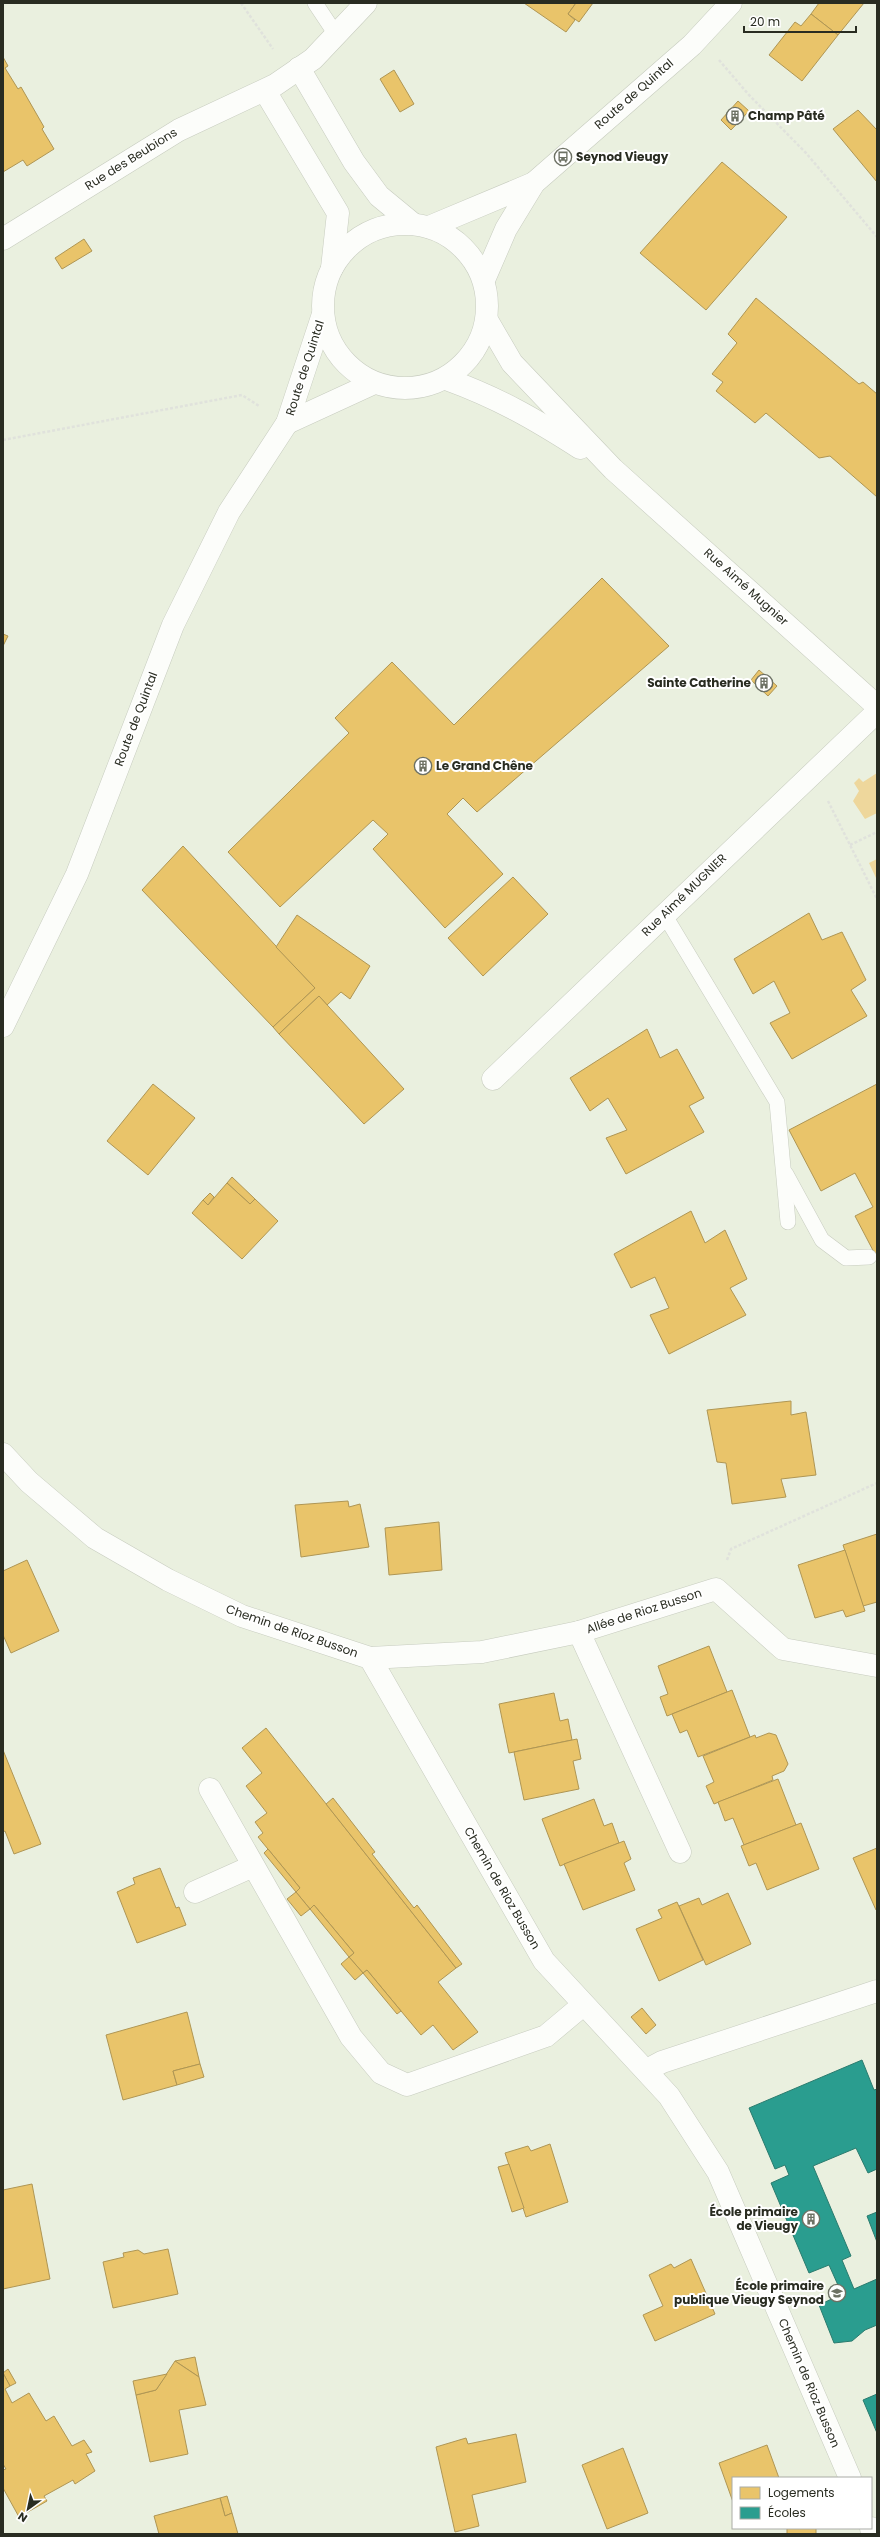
<svg xmlns="http://www.w3.org/2000/svg" width="880" height="2537" font-family="Poppins,sans-serif">
  <rect width="100%" height="100%" fill="#eaf0df"/>
  <g fill="#eed79c">
    <polygon points="877,773 877,813 865,819 853,801 859,791 854,783 859,778 863,782"/>
    <polygon points="877,859 877,880 869,863"/>
  </g>
  <g fill="#e9c46a" stroke="#af9654">
    <polygon points="524,3 576,3 568,14 575,20 566,32"/>
    <polygon points="576,3 593,3 579,22 568,14"/>
    <polygon points="819,3 864,3 838,35 811,14"/>
    <polygon points="811,14 838,35 802,81 769,55 795,22 801,26"/>
    <polygon points="3,57 8,66 5,68 18,89 21,87 44,127 42,129 54,149 27,166 23,160 3,172"/>
    <polygon points="394,70 414,104 400,112 380,79"/>
    <polygon points="738,101 749,111 731,130 721,120"/>
    <polygon points="858,110 877,130 877,182 833,129"/>
    <polygon points="722,162 787,217 706,310 640,253"/>
    <polygon points="84,239 92,251 62,269 55,258"/>
    <polygon points="756,298 859,384 863,382 877,394 877,497 830,456 819,458 766,413 755,423 716,391 723,382 712,374 737,343 728,334"/>
    <polygon points="602,578 669,646 477,812 463,798 447,814 503,874 445,928 373,849 388,834 373,820 280,907 228,852 349,733 335,718 392,662 454,725"/>
    <polygon points="3,634 8,636 3,646"/>
    <polygon points="759,670 777,686 768,696 751,680"/>
    <polygon points="183,846 315,988 273,1027 142,890"/>
    <polygon points="513,877 548,914 483,976 448,938"/>
    <polygon points="809,913 822,940 842,932 866,980 851,990 867,1016 792,1059 770,1023 790,1013 774,981 753,994 734,959"/>
    <polygon points="297,915 370,966 350,999 341,992 327,1005 319,996 279,1034 273,1027 315,988 276,947"/>
    <polygon points="319,996 404,1089 364,1124 279,1034"/>
    <polygon points="647,1029 660,1058 677,1049 704,1098 689,1106 704,1132 626,1174 606,1138 627,1130 608,1098 590,1111 570,1078"/>
    <polygon points="153,1084 195,1118 148,1175 107,1141"/>
    <polygon points="877,1084 877,1258 855,1216 873,1207 855,1173 821,1191 789,1130"/>
    <polygon points="232,1177 255,1199 250,1204 227,1183"/>
    <polygon points="227,1183 250,1204 255,1199 278,1221 242,1259 192,1213 203,1200 208,1205"/>
    <polygon points="210,1193 214,1197 208,1205 203,1200"/>
    <polygon points="691,1211 705,1243 725,1230 747,1279 730,1288 746,1315 669,1354 650,1315 669,1308 655,1277 631,1288 614,1254"/>
    <polygon points="791,1401 791,1415 806,1412 816,1475 781,1479 786,1497 732,1504 726,1463 717,1462 707,1410"/>
    <polygon points="348,1501 349,1507 360,1504 369,1547 301,1557 295,1505"/>
    <polygon points="439,1522 442,1570 389,1575 385,1528"/>
    <polygon points="877,1534 877,1602 863,1606 843,1545"/>
    <polygon points="845,1550 865,1611 846,1617 843,1610 815,1618 798,1565"/>
    <polygon points="27,1560 59,1631 11,1653 3,1635 3,1571"/>
    <polygon points="709,1646 727,1692 667,1716 660,1697 668,1694 658,1666"/>
    <polygon points="732,1690 750,1737 698,1757 687,1730 680,1733 672,1714"/>
    <polygon points="554,1693 560,1721 568,1719 572,1740 509,1753 499,1704"/>
    <polygon points="266,1728 456,1968 438,1982 478,2032 453,2050 433,2025 421,2035 367,1970 363,1973 349,1957 354,1953 314,1905 310,1909 296,1892 300,1888 258,1837 263,1833 255,1822 267,1813 246,1786 262,1773 242,1748"/>
    <polygon points="769,1733 776,1735 788,1764 784,1771 772,1776 773,1780 714,1804 706,1786 714,1782 703,1756 755,1735 756,1738"/>
    <polygon points="577,1739 581,1759 573,1761 579,1789 524,1800 514,1752"/>
    <polygon points="3,1750 41,1844 14,1854 5,1831 3,1832"/>
    <polygon points="778,1779 796,1825 744,1845 733,1818 725,1821 718,1802"/>
    <polygon points="333,1798 375,1852 372,1854 414,1908 417,1905 462,1964 456,1968 326,1804"/>
    <polygon points="594,1799 604,1826 612,1823 619,1843 560,1866 542,1819"/>
    <polygon points="801,1823 819,1869 767,1890 756,1863 749,1866 741,1846"/>
    <polygon points="624,1841 631,1859 624,1863 635,1890 583,1910 564,1864"/>
    <polygon points="877,1848 877,1909 876,1910 853,1858"/>
    <polygon points="268,1849 300,1888 296,1892 264,1853"/>
    <polygon points="160,1868 176,1908 179,1907 186,1925 137,1943 117,1892 135,1884 133,1878"/>
    <polygon points="296,1892 310,1909 301,1916 287,1899"/>
    <polygon points="728,1893 751,1944 706,1965 679,1906 699,1898 702,1905"/>
    <polygon points="677,1902 703,1960 659,1981 636,1929 662,1918 658,1910"/>
    <polygon points="314,1905 354,1953 349,1957 310,1909"/>
    <polygon points="349,1957 363,1973 355,1980 341,1964"/>
    <polygon points="367,1970 401,2011 397,2014 363,1973"/>
    <polygon points="642,2008 656,2025 646,2034 631,2017"/>
    <polygon points="187,2012 200,2064 173,2071 177,2085 123,2100 106,2035"/>
    <polygon points="200,2064 204,2077 177,2085 173,2071"/>
    <polygon points="550,2144 568,2202 526,2217 505,2153 528,2146 531,2151"/>
    <polygon points="509,2164 524,2208 512,2212 498,2167"/>
    <polygon points="32,2184 50,2279 3,2289 3,2190"/>
    <polygon points="168,2249 178,2294 113,2308 103,2262 124,2257 123,2253 138,2250 144,2254"/>
    <polygon points="691,2259 715,2314 655,2341 643,2315 663,2306 649,2275 671,2264 674,2268"/>
    <polygon points="195,2357 199,2377 175,2361"/>
    <polygon points="175,2361 199,2377 206,2405 179,2410 188,2454 150,2462 136,2395 156,2390"/>
    <polygon points="8,2369 16,2383 10,2386 3,2373"/>
    <polygon points="3,2373 10,2386 5,2389 12,2403 29,2393 46,2421 54,2416 72,2446 84,2440 92,2452 86,2454 95,2471 75,2484 73,2480 44,2496 47,2501 19,2517 3,2488 3,2470 6,2469 3,2464"/>
    <polygon points="167,2374 156,2390 136,2395 133,2381"/>
    <polygon points="516,2434 526,2482 472,2495 479,2526 455,2532 436,2447 466,2438 468,2444"/>
    <polygon points="767,2445 779,2478 733,2478 733,2502 719,2463"/>
    <polygon points="623,2448 648,2513 607,2529 582,2465"/>
    <polygon points="227,2496 232,2513 225,2516 220,2498"/>
    <polygon points="220,2498 225,2516 232,2513 238,2534 159,2534 154,2516"/>
    <rect x="787" y="2528" width="29" height="6"/>
  </g>
  <g fill="#2a9d8f" stroke="#2a7b6e">
    <polygon points="862,2060 874,2090 877,2089 877,2169 868,2173 856,2148 813,2166 851,2256 842,2260 854,2289 877,2279 877,2325 865,2330 852,2341 834,2343 819,2305 842,2294 829,2265 809,2273 771,2183 789,2175 785,2165 775,2169 749,2108"/>
    <polygon points="877,2212 877,2242 867,2216"/>
    <polygon points="877,2394 877,2433 863,2400"/>
  </g>
  <g fill="none" stroke-linecap="round" stroke-linejoin="round">
    <defs>
      <g id="lane">
        <polyline points="315,3 337,36"/>
        <polyline points="664,914 777,1102 788,1222"/>
        <polyline points="786,1174 822,1240 846,1258 869,1257"/>
      </g>
      <g id="street">
        <polyline points="299,68 354,162 379,196 413,224"/>
        <polyline points="265,91 338,213 332,268"/>
        <polyline points="3,239 179,130 275,85 313,59 366,3"/>
        <polyline points="487,320 512,363 613,469 877,706"/>
        <path d="M446 379C498 398 533 418 580 448"/>
        <polyline points="493,1079 877,712"/>
        <polyline points="3,1454 29,1482 95,1538 168,1580 242,1616 370,1658 544,1961 669,2096 718,2172 850,2478"/>
        <polyline points="579,1632 680,1852"/>
        <polyline points="370,1658 482,1652 579,1632 716,1589 783,1649 877,1666"/>
        <polyline points="210,1789 351,2037 381,2073 407,2085 546,2036 583,2005"/>
        <polyline points="195,1892 253,1866"/>
        <polyline points="647,2070 662,2062 877,1991"/>
        <polyline points="871,2528 872,2534"/>
      </g>
      <g id="secondary">
        <circle cx="405" cy="306" r="82"/>
        <polyline points="429,227 534,183"/>
        <polyline points="484,280 506,229 534,183 692,45 731,3"/>
        <polyline points="287,423 374,383"/>
        <polyline points="3,1026 77,874 173,625 229,512 287,423 323,314"/>
      </g>
    </defs>
    <use href="#lane" stroke="#c7ccbf" stroke-width="16"/>
    <use href="#street" stroke="#c7ccbf" stroke-width="23"/>
    <use href="#secondary" stroke="#c7ccbf" stroke-width="23"/>
    <g stroke="#e0e2dc" stroke-width="2.5" stroke-dasharray="3 2" stroke-linecap="butt">
      <polyline points="241,3 273,49"/>
      <polyline points="719,60 749,95 806,153 877,237"/>
      <polyline points="3,440 242,395 259,406"/>
      <polyline points="828,801 877,899"/>
      <polyline points="850,845 877,832"/>
      <polyline points="727,1560 731,1549 877,1483"/>
    </g>
    <use href="#lane" stroke="#fcfdfa" stroke-width="15"/>
    <use href="#street" stroke="#fcfdfa" stroke-width="22"/>
    <use href="#secondary" stroke="#fcfdfa" stroke-width="22"/>
  </g>
  <defs>
    <symbol id="building-ring" viewBox="-11 -11 22 22"><circle r="9.5" fill="#fff" stroke="#6d7164" stroke-width="1.5"/><path d="M-4-6H4V6H1V3H-1V6H-4ZM-2.5-4.3h1.7v1.8h-1.7ZM.8-4.3h1.7v1.8H.8ZM-2.5-1h1.7V.8h-1.7ZM.8-1h1.7V.8H.8Z" fill="#6d7164"/></symbol>
    <symbol id="bus-ring" viewBox="-11 -11 22 22"><circle r="9.5" fill="#fff" stroke="#6d7164" stroke-width="1.5"/><path d="M-5-6H5V4H4V6H2V4H-2V6H-4V4H-5ZM-3.5-4V0h7V-4ZM-3.5 1.2v1.5H-2V1.2ZM2 1.2v1.5H3.5V1.2Z" fill="#6d7164"/></symbol>
    <symbol id="school-ring" viewBox="-11 -11 22 22"><circle r="9.5" fill="#fff" stroke="#6d7164" stroke-width="1.5"/><path d="M0-5L7-2L0 1L-7-2ZM-4 1L0 2.5L4 1V4Q0 6-4 4Z" fill="#6d7164"/></symbol>
  </defs>
  <g fill-rule="evenodd">
    <use href="#building-ring" x="725" y="106" width="20" height="20"/>
    <use href="#bus-ring" x="553" y="147" width="20" height="20"/>
    <use href="#building-ring" x="754" y="673" width="20" height="20"/>
    <use href="#building-ring" x="413" y="756" width="20" height="20"/>
    <use href="#building-ring" x="801" y="2209" width="20" height="20"/>
    <use href="#school-ring" x="827" y="2283" width="20" height="20"/>
  </g>
  <g text-anchor="middle" stroke-width="4" stroke-linejoin="round" paint-order="stroke">
    <g font-size="12" fill="#292c21" stroke="#fff">
      <text transform="translate(634 94) rotate(-41)" y="4">Route de Quintal</text>
      <text transform="translate(131 159) rotate(-32)" y="4">Rue des Beubions</text>
      <text transform="translate(305 368) rotate(-72)" y="4">Route de Quintal</text>
      <text transform="translate(746 587) rotate(42)" y="4">Rue Aimé Mugnier</text>
      <text transform="translate(136 719) rotate(-69)" y="4">Route de Quintal</text>
      <text transform="translate(684 895) rotate(-44)" y="4">Rue Aimé MUGNIER</text>
      <text transform="translate(644 1611) rotate(-18)" y="4">Allée de Rioz Busson</text>
      <text transform="translate(292 1631) rotate(19)" y="4">Chemin de Rioz Busson</text>
      <text transform="translate(502 1888) rotate(60)" y="4">Chemin de Rioz Busson</text>
      <text transform="translate(809 2383) rotate(67)" y="4">Chemin de Rioz Busson</text>
    </g>
    <g font-size="12" font-weight="bold" fill="#292c21" stroke="#fff" text-anchor="start">
      <text x="748" y="120">Champ Pâté</text>
      <text x="576" y="161">Seynod Vieugy</text>
      <text x="751" y="687" text-anchor="end">Sainte Catherine</text>
      <text x="436" y="770">Le Grand Chêne</text>
      <text x="798" y="2216" text-anchor="end">École primaire<tspan x="798" dy="14">de Vieugy</tspan></text>
      <text x="824" y="2290" text-anchor="end">École primaire<tspan x="824" dy="14">publique Vieugy Seynod</tspan></text>
    </g>
  </g>
  <rect width="880" height="2537" fill="none" stroke="#292c21" stroke-width="8"/>
  <rect x="732" y="2477" width="140" height="52" fill="#ffffff" stroke="#a9aba6"/>
  <rect x="740" y="2487" width="20" height="12" fill="#e9c46a" stroke="#a9aba6"/>
  <text x="768" y="2497" font-size="12" fill="#292c21">Logements</text>
  <rect x="740" y="2507" width="20" height="12" fill="#2a9d8f" stroke="#a9aba6"/>
  <text x="768" y="2517" font-size="12" fill="#292c21">Écoles</text>
  <g transform="translate(28 2509) rotate(213)" stroke="#ffffff" stroke-width="3" paint-order="stroke">
  <path d="M0-3L7 15L0 10L-7 15Z" fill="#292c21"/>
  <text y="-6" font-size="11" font-weight="bold" text-anchor="middle" fill="#292c21">N</text>
  </g>
  <path d="M744 26v6h112v-6" fill="none" stroke="#292c21" stroke-width="2"/>
  <text x="750" y="26" font-size="12" fill="#292c21" stroke="#ffffff" stroke-width="3" paint-order="stroke">20 m</text>
</svg>
